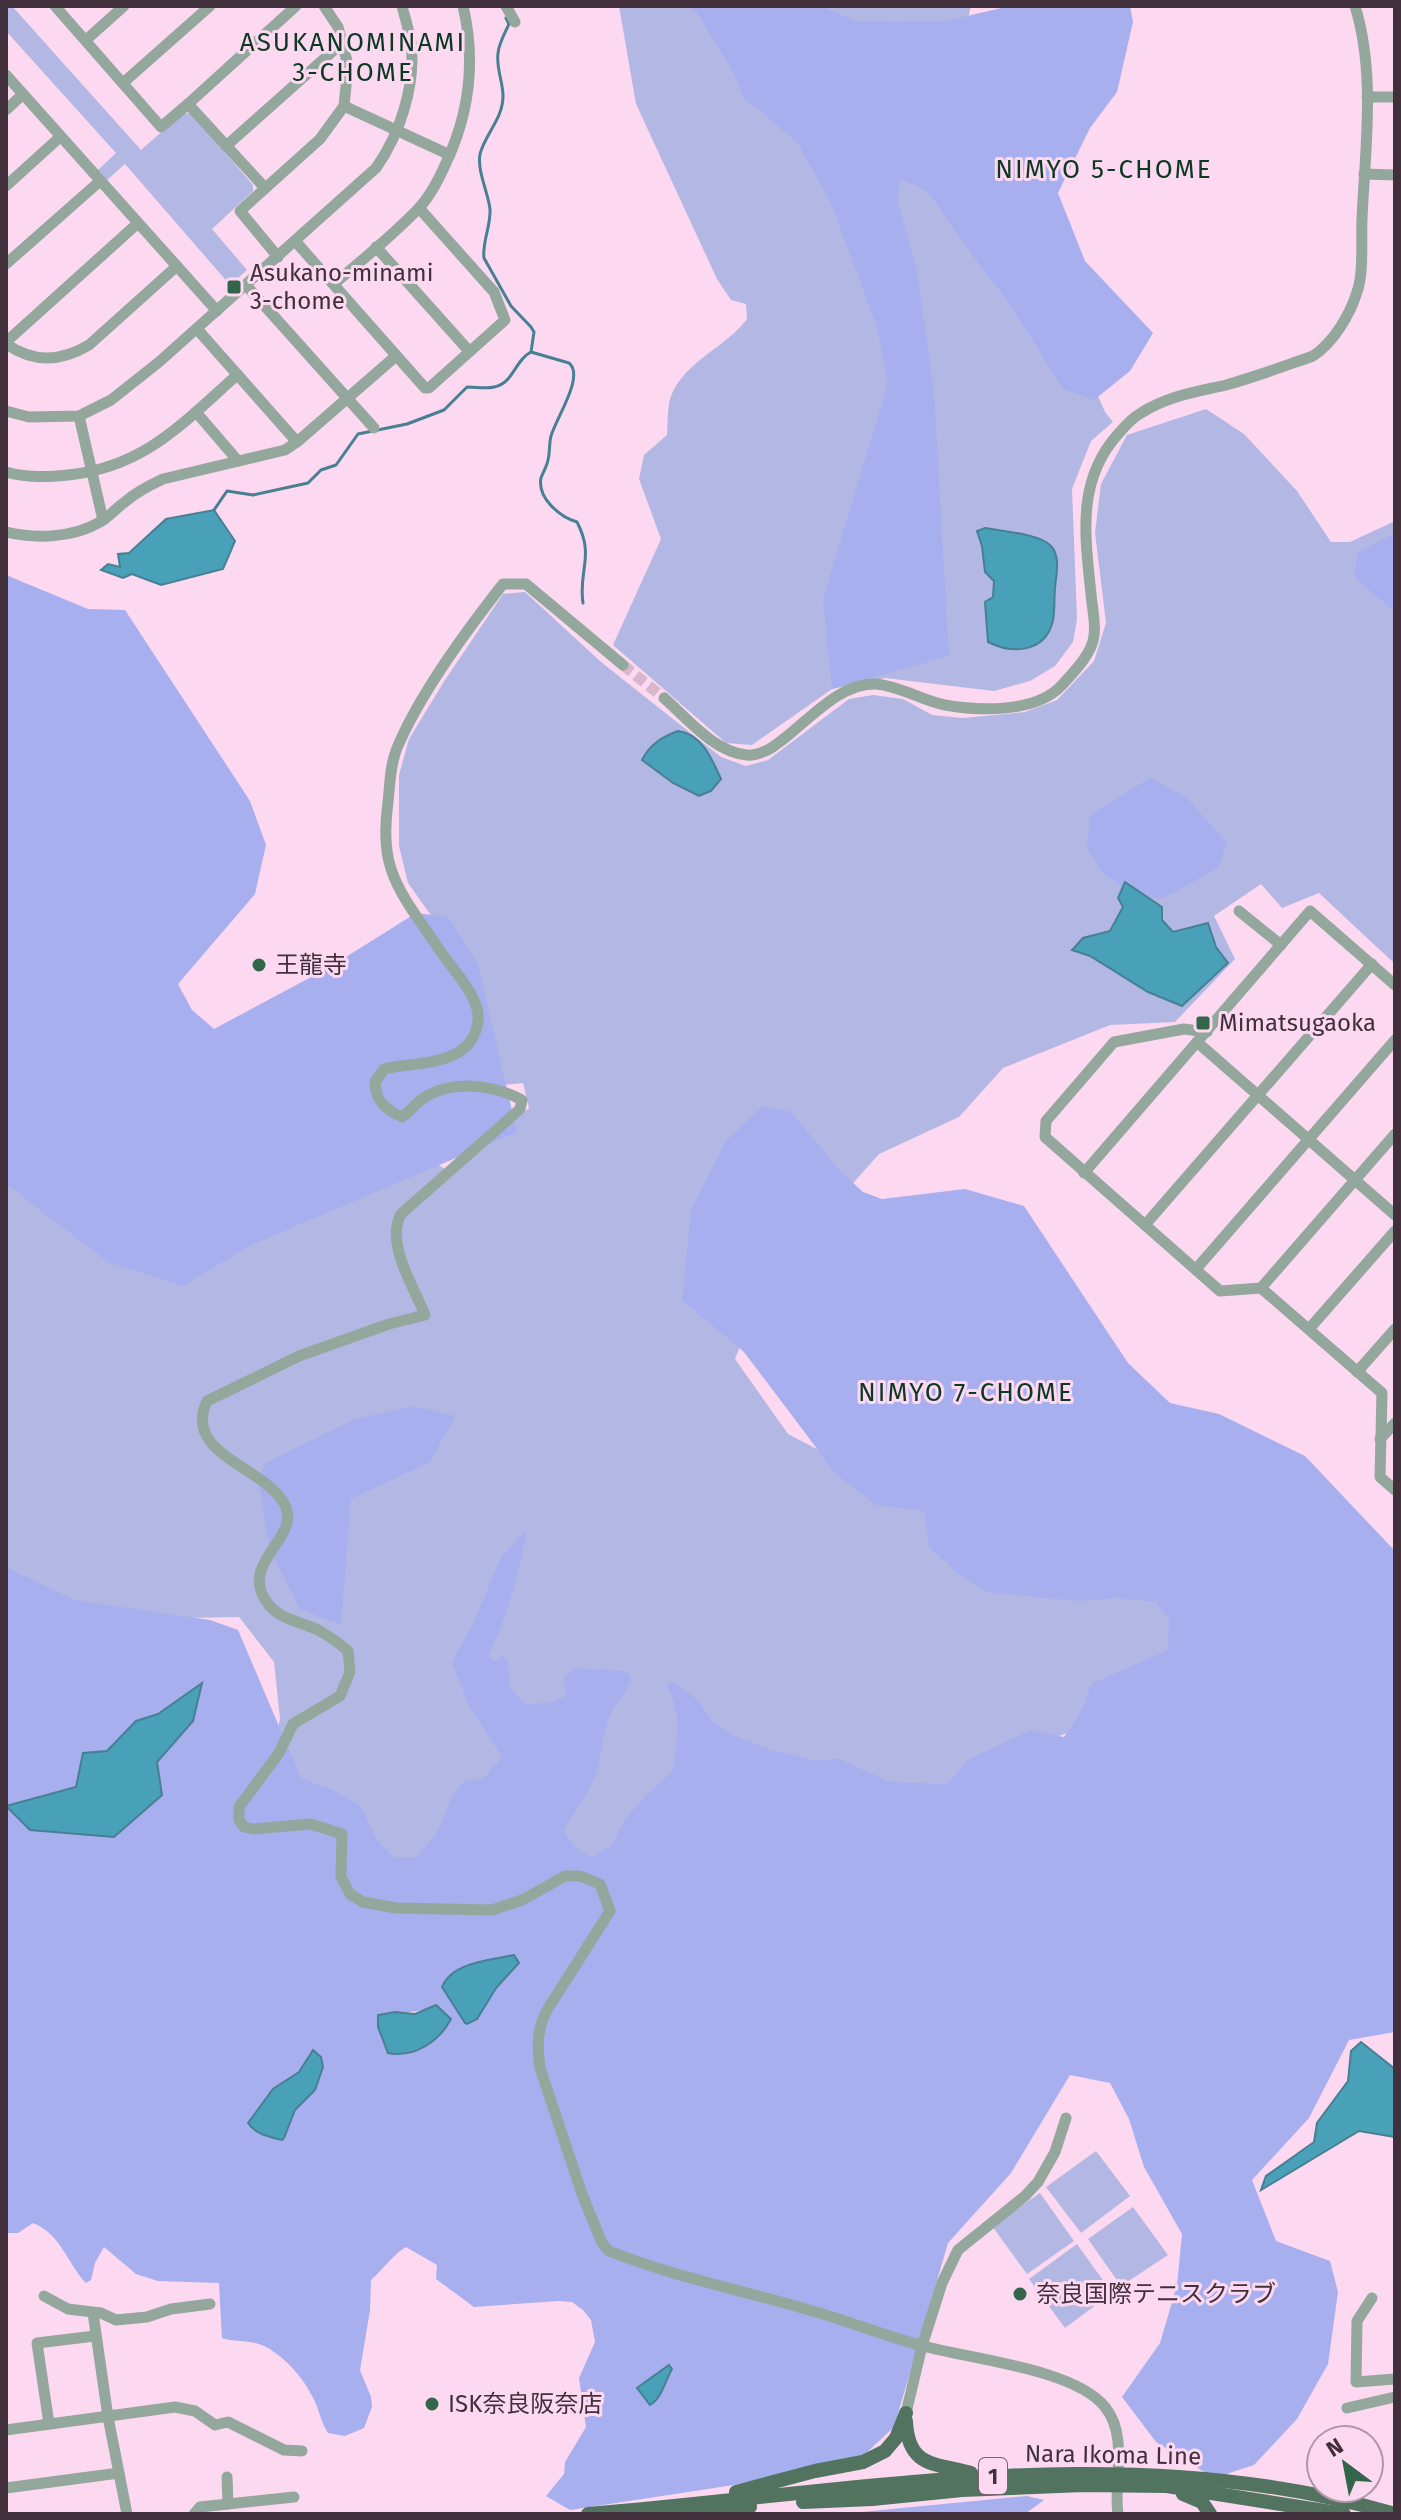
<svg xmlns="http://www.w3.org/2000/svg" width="1401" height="2520" font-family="'Fira Sans','Noto Sans JP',sans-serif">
  <rect width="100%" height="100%" fill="#fcd9f0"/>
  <g fill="#b2b8e3">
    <polygon points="6,6 12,6 141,150 182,114 191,113 253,185 253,191 212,229 247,270 230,285 125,164 107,180 98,170 116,153 6,31"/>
    <path d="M619 6H971L964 34 1092 382 1105 412 1113 422 1091 441 1072 489 1077 619 1073 642 1055 666 1030 681 994 691 885 678 832 689 752 745 726 743 613 645 661 539 639 479 644 455 667 435C668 423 667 407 671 396 685 361 725 348 747 319L746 304 731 300 717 279 636 104Z"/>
    <polygon points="1206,409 1244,434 1297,491 1331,542 1350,542 1395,521 1395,964 1319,893 1282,908 1261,884 1214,916 1235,959 1175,1022 1110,1025 1003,1068 959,1117 879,1154 765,1282 735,1359 788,1434 903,1494 1155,1577 1179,1651 1080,1727 915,1799 624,1860 356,1883 261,1801 280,1719 274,1662 239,1617 125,1619 6,1593 6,1144 418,1153 452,1173 529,1108 523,1083 474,1088 483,989 408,883 399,846 399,775 409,739 445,680 503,594 525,592 601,662 721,757 746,766 768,760 849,699 873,695 903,699 932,715 963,718 1025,712 1057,700 1094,661 1106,623 1095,533 1101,484 1127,435"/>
    <polygon points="1096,2151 1130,2196 1081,2233 1046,2187"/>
    <polygon points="1040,2193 1074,2241 1027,2274 992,2226"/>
    <polygon points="1133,2207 1168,2255 1121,2286 1088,2239"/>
    <polygon points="1077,2244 1112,2293 1065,2328 1029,2279"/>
  </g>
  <g fill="#a7afee" fill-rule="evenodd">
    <polygon points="686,6 819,6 857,21 941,22 1010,6 1130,6 1133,22 1117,92 1090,128 1058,193 1085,261 1153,333 1130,371 1094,400 1063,389 1006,298 981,267 928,192 901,179 897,199 917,270 934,392 949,656 832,689 823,599 888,383 877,327 831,203 797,142 743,97 734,73 697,13"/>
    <polygon points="1395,533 1395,612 1355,578 1357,553"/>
    <polygon points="6,575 88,609 125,610 250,801 266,845 255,894 178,984 192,1010 214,1029 330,967 416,913 448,917 478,964 517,1132 251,1245 183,1286 108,1262 6,1184"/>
    <polygon points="1150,778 1186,797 1227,843 1218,867 1174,893 1160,898 1134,896 1103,873 1087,848 1090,815"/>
    <path d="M763 1106 791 1112 840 1171 863 1192 882 1199 965 1189 1024 1206 1128 1363 1170 1403 1219 1414 1305 1456 1395 1551V2032L1349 2040 1309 2118 1252 2180 1276 2241 1330 2261 1338 2292 1328 2364 1297 2419 1254 2465 1214 2478 1156 2442 1122 2397 1160 2343 1177 2285 1182 2234 1144 2167 1129 2119 1110 2083 1070 2075 1011 2173 948 2243 894 2427 864 2455 734 2485 570 2510 546 2496 564 2474 565 2462 586 2427 579 2378 595 2342 591 2320 583 2310 572 2302 559 2301 474 2307 436 2279 437 2265 406 2247C390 2257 384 2269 371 2280L370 2310 360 2370 371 2397 372 2407 364 2428 345 2436 328 2433C322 2424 320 2414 316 2404 306 2381 288 2359 266 2347 252 2339 237 2343 222 2338L219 2283 158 2281 136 2274 104 2247 95 2263 91 2280 86 2283C67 2263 61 2234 33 2223L18 2233H6V1806L30 1830 157 1762 193 1721 202 1685 158 1714 136 1721 76 1787 50 1796 6 1805V1567L74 1600 210 1620 238 1630 301 1778 333 1790 361 1806 377 1840 394 1857H417L437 1833 451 1799 464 1781 484 1778 502 1757 470 1708 452 1662 474 1622 501 1557 526 1530C521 1574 506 1615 489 1656L494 1662 502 1656 508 1660 509 1686 525 1704 549 1703 566 1696 563 1679 573 1668 624 1671 631 1676C628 1693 614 1703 608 1720 601 1740 602 1761 593 1781 585 1799 572 1813 564 1831L575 1847 592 1858 612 1845 624 1821 645 1796 673 1771C676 1742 683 1712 667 1686L671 1681 698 1700 711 1720 735 1736 775 1751 814 1760 839 1759 890 1782 947 1784 968 1760 1030 1730 1064 1737 1084 1706 1091 1684 1168 1650 1169 1620 1156 1602 1119 1598 1079 1601 986 1592 959 1574 929 1547 924 1511 876 1505 836 1474 744 1352 682 1300 691 1210 726 1141ZM510 1956 519 1963 496 1988 477 2019 465 2023 442 1987C452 1962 488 1963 510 1956ZM432 2006 450 2022C433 2052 415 2049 385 2047L378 2027V2015C398 2008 411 2017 432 2006ZM311 2051 323 2067 312 2093 295 2110 284 2138 248 2123 273 2089 299 2072Z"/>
    <polygon points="413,1406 455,1416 430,1462 351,1499 341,1625 300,1609 270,1550 259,1485 264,1464 355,1419"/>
    <polygon points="1027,2496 1044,2500 1025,2514 841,2514"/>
  </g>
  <g fill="#49a1b9" stroke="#477f93" stroke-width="2">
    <polygon points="214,510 235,541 223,569 161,585 132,574 123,578 101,570 108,564 120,567 118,554 129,553 166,519"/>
    <path d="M985 528C1001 531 1041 534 1051 546 1061 557 1056 575 1055 588 1054 598 1055 610 1053 620 1046 652 1014 655 988 642L985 602 993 597 994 581 985 572 982 546 977 531Z"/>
    <path d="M678 731C702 734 712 759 721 779L711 791 699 796 673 783 642 760C650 744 662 737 678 731Z"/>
    <polygon points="1125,882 1162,907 1162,920 1173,932 1208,923 1216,947 1228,963 1182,1006 1148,992 1090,956 1072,950 1083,938 1110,931 1123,907 1118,898"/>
    <polygon points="202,1683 193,1721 157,1762 162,1795 114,1837 30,1830 6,1806 76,1787 83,1753 107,1751 136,1721 158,1714"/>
    <path d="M514 1955 519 1963 496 1988 477 2019 467 2024 465 2023 442 1987C452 1962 491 1960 514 1955Z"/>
    <path d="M436 2005 451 2019C439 2042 414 2058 388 2053L378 2027V2015L395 2012 415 2014Z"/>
    <polygon points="1361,2042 1395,2069 1395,2137 1359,2131 1261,2190 1266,2176 1314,2142 1317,2123 1348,2081 1351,2051"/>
    <path d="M313 2050 321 2057 323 2067 315 2090 295 2110 284 2138 282 2140C270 2137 255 2134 248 2123L273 2089 299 2072Z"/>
    <path d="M669 2365 672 2369C665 2381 662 2398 650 2405L637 2388Z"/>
  </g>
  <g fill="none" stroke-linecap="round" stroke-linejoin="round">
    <g stroke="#477f93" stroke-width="3">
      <path d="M531 352 569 363C585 376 556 418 551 436 549 444 550 452 548 460 547 466 543 472 541 478 537 498 560 517 577 522 595 556 578 571 583 603"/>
      <path d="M214 510 227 491 253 495 308 483 321 470 336 465 358 434 407 424 444 410 467 387C476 387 486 389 494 387 513 384 515 360 531 352L534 332 531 327 511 306 484 258C482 242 491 226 490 209 488 192 477 171 480 154 485 134 503 119 503 96 503 82 496 68 498 53 499 43 505 33 509 24L506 18"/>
    </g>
    <polyline stroke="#d7b7cc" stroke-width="11" stroke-dasharray="11 5.5" stroke-linecap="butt" points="623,665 664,698"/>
    <g stroke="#94a79c" stroke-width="11">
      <polyline points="55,6 161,127 188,104 265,188"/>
      <polyline points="506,6 515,22"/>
      <polyline points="86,40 124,6"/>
      <polyline points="6,75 217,311"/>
      <polyline points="123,83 210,6"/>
      <polyline points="1367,97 1395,97"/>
      <polyline points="188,104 296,6"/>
      <polyline points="344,106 450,155"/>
      <polyline points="6,110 22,95"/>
      <polyline points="226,146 343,42"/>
      <polyline points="1364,174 1395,175"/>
      <polyline points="6,186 60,137"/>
      <polyline points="296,242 425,388 429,388 505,320 494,292 419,208"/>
      <polyline points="376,247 469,351"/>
      <polyline points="278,257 240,211 320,139 344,106 348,65 338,27 324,6"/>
      <polyline points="6,264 100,181"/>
      <path d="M334 284C362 260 392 236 417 210 430 197 439 179 446 163 470 112 476 61 463 6"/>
      <polyline points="246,285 374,428"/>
      <polyline points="197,329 297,442"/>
      <polyline points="6,342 138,223"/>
      <path d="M6 344C34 363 60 362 89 345L177 266"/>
      <path d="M6 411 29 417 79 416 111 400 159 362 376 168C400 134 416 85 411 43 409 30 405 18 402 6"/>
      <polyline points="196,412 238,461"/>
      <polyline points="79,416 103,520"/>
      <path d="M6 472C27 478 47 477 68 475 144 467 182 424 237 375"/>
      <path d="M6 532C36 539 73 538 100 522 109 517 116 508 125 502 136 492 150 485 163 479L285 450 297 442 396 356"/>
      <path d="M623 665 526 584H503C466 631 420 693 397 748 390 765 390 784 388 802 385 824 384 848 391 869 401 899 424 926 441 952 453 970 481 998 478 1021 472 1067 419 1061 384 1069L375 1082C376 1102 385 1109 402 1117 411 1111 417 1101 427 1096 455 1080 494 1085 522 1100L520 1109 401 1214C385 1243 414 1287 425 1315L389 1324 299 1356 207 1401C182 1455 265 1466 285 1505 302 1539 235 1563 269 1605 281 1620 302 1622 318 1630 329 1636 339 1643 348 1651L350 1672 340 1696 293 1724 279 1753 239 1807V1820L244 1827 253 1829 311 1824 342 1834 341 1877 350 1894 363 1902 396 1908 492 1910 522 1900 565 1876H580L600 1884 610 1911 547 2010C537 2029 537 2046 540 2068L582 2194 602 2243 609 2251C672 2276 737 2289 802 2308 843 2319 882 2335 923 2346 971 2359 1075 2369 1105 2407 1129 2437 1113 2480 1118 2514"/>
      <path d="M664 698C688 719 714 752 747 755 783 759 826 681 876 684 900 686 921 700 945 705 979 711 1035 713 1061 686 1073 673 1092 654 1094 636 1096 623 1092 607 1091 594 1085 535 1076 480 1119 433 1125 426 1132 418 1141 413 1168 396 1196 392 1226 385 1255 377 1284 366 1313 356 1333 343 1350 315 1357 292 1364 273 1361 240 1362 219 1365 149 1376 74 1355 6"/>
      <polyline points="1239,911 1281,945"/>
      <polyline points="1395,985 1310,911 1197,1042 1395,1215"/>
      <polyline points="1207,1032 1184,1029 1114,1042 1046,1121 1045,1137 1220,1291 1261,1288 1382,1393 1380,1477 1395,1490"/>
      <polyline points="1084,1173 1197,1042"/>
      <polyline points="1145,1225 1372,964"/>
      <polyline points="1196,1269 1395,1040"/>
      <polyline points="1261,1288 1395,1134"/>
      <polyline points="1309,1329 1395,1231"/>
      <polyline points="1357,1372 1395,1329"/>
      <polyline points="1380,1439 1395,1423"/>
      <polyline points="44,2296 68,2309 101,2313 116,2320 147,2317 171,2309 210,2304"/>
      <polyline points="1372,2298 1357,2321 1356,2382 1395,2379"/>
      <polyline points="93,2313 108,2417 127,2514"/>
      <polyline points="1347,2408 1395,2397"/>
      <polyline points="906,2413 922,2346 942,2283 958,2250 1025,2196 1038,2182 1055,2152 1066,2118"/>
      <polyline points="49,2424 37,2343 95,2336"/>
      <polyline points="6,2430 175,2407 195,2411 215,2425 228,2422 284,2450 302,2451"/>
      <polyline points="227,2477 228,2504"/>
      <polyline points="6,2488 119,2473"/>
      <polyline points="194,2514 200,2507 294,2497"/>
    </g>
    <g stroke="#51735f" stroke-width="14">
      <path d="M906 2421C908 2467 934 2463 971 2473"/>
      <polyline points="736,2492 815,2471 863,2462 885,2451 896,2438 906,2413"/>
      <polyline points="1183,2494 1202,2502 1210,2514"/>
      <polyline points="803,2502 872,2499 962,2490 1083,2485 1167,2486 1344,2514"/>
      <path d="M588 2514C857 2492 1130 2436 1395 2514"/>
      <polyline points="687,2514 750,2507"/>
    </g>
  </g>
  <g fill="#32654a" stroke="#fcd9f0" stroke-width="3">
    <rect x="226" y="279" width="16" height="16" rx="4"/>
    <circle cx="259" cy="965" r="8"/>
    <rect x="1195" y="1015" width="16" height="16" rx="4"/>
    <circle cx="1020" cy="2294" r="8"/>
    <circle cx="432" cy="2404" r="8"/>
  </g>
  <g text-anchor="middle" stroke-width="6" stroke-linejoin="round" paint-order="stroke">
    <rect fill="#fcd9f0" stroke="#796371" stroke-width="2" x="979" y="2458" width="28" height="36" rx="6"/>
    <g font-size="22" font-weight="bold" fill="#41303b">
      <text x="993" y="2484">1</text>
    </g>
    <g font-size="24" fill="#41303b" stroke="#fcd9f0" text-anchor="start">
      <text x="250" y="281">Asukano-minami<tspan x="250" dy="28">3-chome</tspan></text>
      <text x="275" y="973">王龍寺</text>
      <text x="1219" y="1031">Mimatsugaoka</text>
      <text x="1036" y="2302">奈良国際テニスクラブ</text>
      <text x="448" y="2412">ISK奈良阪奈店</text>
    </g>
    <g font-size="24" fill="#41303b" stroke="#fcd9f0">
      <text transform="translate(1113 2455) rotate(1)" y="8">Nara Ikoma Line</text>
    </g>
    <g font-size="26" letter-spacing="2" fill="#0d3824" stroke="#fcd9f0">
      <text x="353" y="51">ASUKANOMINAMI<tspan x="353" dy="30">3-CHOME</tspan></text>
      <text x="1104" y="178">NIMYO 5-CHOME</text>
      <text x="966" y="1401">NIMYO 7-CHOME</text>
    </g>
  </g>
  <rect width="1401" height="2520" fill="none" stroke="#41303b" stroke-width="16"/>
  <g transform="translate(1345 2464) rotate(328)"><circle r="38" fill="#fcd9f0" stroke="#b195a8" stroke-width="2"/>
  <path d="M0-6L14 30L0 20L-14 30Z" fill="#32654a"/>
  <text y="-12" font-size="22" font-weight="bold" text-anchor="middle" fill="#41303b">N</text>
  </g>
</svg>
